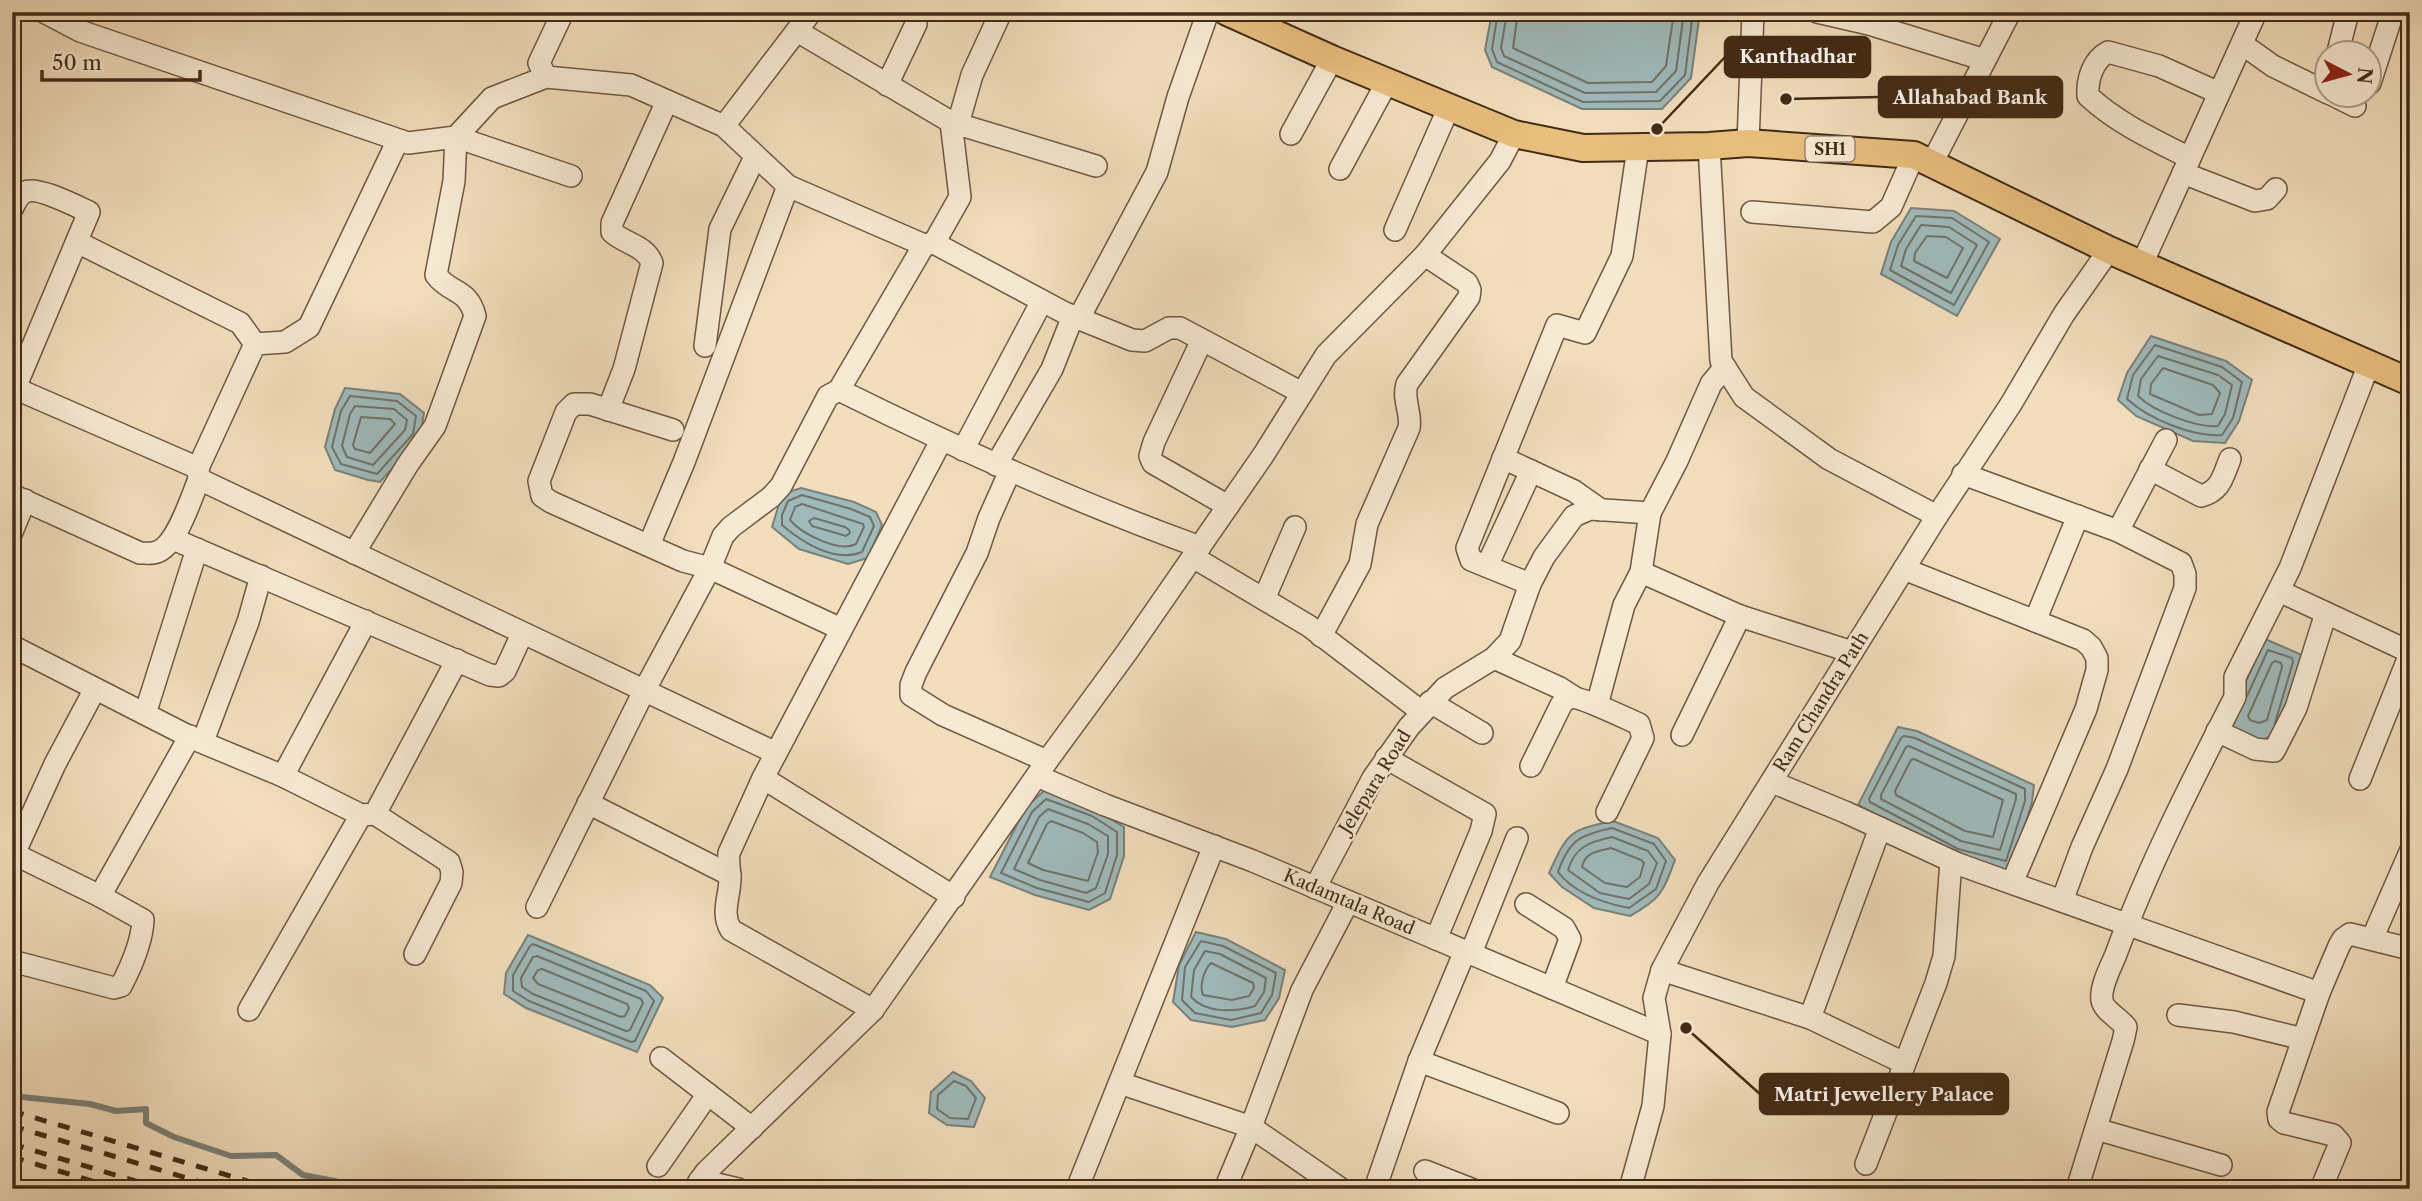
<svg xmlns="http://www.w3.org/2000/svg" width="2422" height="1201" font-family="'Libre Caslon Text',serif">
  <rect width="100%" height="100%" fill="#f2debd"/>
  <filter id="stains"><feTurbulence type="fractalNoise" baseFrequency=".00286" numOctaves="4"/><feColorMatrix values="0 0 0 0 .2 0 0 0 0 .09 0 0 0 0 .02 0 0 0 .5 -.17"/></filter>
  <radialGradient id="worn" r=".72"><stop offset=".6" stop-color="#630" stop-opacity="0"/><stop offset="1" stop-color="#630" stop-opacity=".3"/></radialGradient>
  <g fill="#9fbabb" stroke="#7a8179" stroke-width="2">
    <polygon points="1492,12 1700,12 1691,78 1662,109 1582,109 1492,67 1485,50"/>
    <polygon points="1911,208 1954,211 2000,239 1957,316 1881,274 1891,242"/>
    <polygon points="2151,336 2226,361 2252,380 2239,421 2225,443 2193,441 2136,416 2118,400 2127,373"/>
    <polygon points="345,388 400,394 424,413 420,437 380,482 368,480 335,470 325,447 335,409"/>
    <polygon points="801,488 854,502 876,512 882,525 868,558 848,564 799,549 772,527 782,494"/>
    <polygon points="2265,639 2302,655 2279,731 2261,741 2225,728"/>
    <polygon points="1898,727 1917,731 2034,785 2032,802 2011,871 1955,856 1858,805"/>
    <polygon points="1045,790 1095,810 1124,827 1124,856 1110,899 1089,910 1035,895 990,877 1026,807"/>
    <path d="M1613 821 1658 838 1675 860C1663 892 1661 899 1630 916L1594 908 1562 887 1549 873C1568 832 1569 830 1613 821Z"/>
    <polygon points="1196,932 1226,939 1285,970 1279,998 1265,1020 1232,1027 1191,1020 1173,1002 1179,965"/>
    <polygon points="528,935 650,985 663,998 637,1052 526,1008 504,994 506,973"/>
    <polygon points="953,1072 971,1081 985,1098 974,1127 947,1125 929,1113 931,1092"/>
  </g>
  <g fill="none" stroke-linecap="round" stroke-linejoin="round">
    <g stroke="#707268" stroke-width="2">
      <polyline points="1498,12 1492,49 1497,62 1583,102 1660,101 1685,75 1693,12"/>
      <polyline points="1507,12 1501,48 1504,56 1585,93 1656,92 1676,71 1684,12"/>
      <polyline points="1518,12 1513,48 1588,83 1652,82 1666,66 1674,12"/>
      <polygon points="1916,216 1952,218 1989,242 1954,305 1890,270 1898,245"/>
      <polygon points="1921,225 1949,227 1977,245 1951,293 1901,266 1906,249"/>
      <polygon points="1927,236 1946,237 1963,248 1947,278 1914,261 1915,253"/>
      <path d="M2155 345 2222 367 2242 382 2233 418 2222 435C2192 437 2149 419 2127 399L2133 375Z"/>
      <path d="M2158 356 2218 375 2232 385 2225 414 2218 426C2196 428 2153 411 2138 396L2141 379Z"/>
      <polygon points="2163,368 2213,385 2220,393 2212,414 2199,415 2150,394 2151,384"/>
      <polygon points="350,396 397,401 416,416 413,434 377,474 341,464 332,447 341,411"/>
      <polygon points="355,406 394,409 407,420 405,430 373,465 347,457 342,446 350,414"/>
      <polygon points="361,417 390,419 395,424 370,453 355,449 353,445"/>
      <path d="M802 495 851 509 870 517 874 526 862 552C835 563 803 543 782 525V515L788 501Z"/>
      <path d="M802 504 863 524 864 527 856 544C839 553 802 534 790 520L795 507Z"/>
      <polygon points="814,518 845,527 849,530 850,533 846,536 812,526 809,521"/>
      <polygon points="2275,661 2281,663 2282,667 2267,720 2259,723 2250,720 2248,716 2272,663"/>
      <polyline points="2247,696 2268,650 2292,658 2293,662 2275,723"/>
      <polygon points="1904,736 1915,738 2025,789 2025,801 2006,861 1958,849 1870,802 1869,799 1901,738"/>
      <polygon points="1909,746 2016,794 2016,799 2000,850 1961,841 1881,799 1881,795 1906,747"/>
      <polygon points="1914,759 2003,800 1993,837 1965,831 1896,795 1895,791 1911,760"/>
      <polygon points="1046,799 1092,816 1117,832 1117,855 1105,893 1089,902 1037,888 1001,873 1032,812"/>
      <polygon points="1048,809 1088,824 1108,836 1108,854 1096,888 1086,893 1040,880 1014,869 1039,817"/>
      <polygon points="1051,821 1083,833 1097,842 1098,852 1088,881 1043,870 1028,863 1047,824"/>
      <path d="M1612 828 1654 844 1666 861 1656 889 1629 908C1603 903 1575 894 1558 872 1569 840 1580 835 1612 828Z"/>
      <path d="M1612 837 1648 851 1657 863 1649 884 1629 899 1600 893 1568 870C1575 847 1589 842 1612 837Z"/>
      <path d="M1611 848 1641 860 1644 863 1640 877 1627 887 1605 883 1582 867C1585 852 1598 851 1611 848Z"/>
      <polygon points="1201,941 1223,946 1276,973 1272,995 1261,1013 1231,1020 1195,1013 1182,1000 1185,967"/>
      <polygon points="533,944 646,991 654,1001 635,1041 631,1042 529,1001 513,991 513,975 530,946"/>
      <path d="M1205 951 1220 954 1266 978 1264 992 1255 1006C1235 1012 1207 1014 1191 997L1194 970Z"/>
      <polygon points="537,956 641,999 643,1003 630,1030 626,1031 533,994 522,987 521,978 533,957"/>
      <path d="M1211 963 1253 983 1254 988 1249 996 1232 1000 1203 995C1199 986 1204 970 1211 963Z"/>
      <polygon points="542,969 627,1004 629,1008 625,1016 621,1017 538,984 533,978 538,970"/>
      <polygon points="954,1081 966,1086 976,1098 968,1119 950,1118 937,1109 938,1095"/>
    </g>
    <polyline stroke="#7a8179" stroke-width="6" points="12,1096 90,1104 116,1111 146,1109 146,1123 174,1137 231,1156 276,1155 303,1175 376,1189"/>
    <defs>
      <g id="minor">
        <polyline points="44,12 80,31 408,143 456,137 492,98 546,77 631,85 724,126 788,186 924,245 934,243 1065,313 1132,340 1145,341 1169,328 1180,328 1302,393"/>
        <polyline points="1817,12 1869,24 1985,60"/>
        <polyline points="797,31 951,122 960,197 934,243"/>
        <polyline points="2242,44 2273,66 2328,93"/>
        <polyline points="2338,52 2348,12"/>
        <polyline points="546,77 539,63 563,12"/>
        <polyline points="2370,83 2393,12"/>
        <polyline points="887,85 916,24 916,18 911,12"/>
        <polyline points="2331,94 2355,106"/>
        <polyline points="951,122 1096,166"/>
        <polyline points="958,124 972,75 1001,12"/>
        <polyline points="724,126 811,12"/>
        <polyline points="1291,134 1332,59"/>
        <polyline points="1748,143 1753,12"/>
        <polyline points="1709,146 1721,361 1744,397 1829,459 1937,516"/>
        <path d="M2190 158C2154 140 2117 123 2088 96 2087 79 2093 60 2108 52L2159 66 2219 93"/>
        <polyline points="1932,163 2010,12"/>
        <polyline points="1340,169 1387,82"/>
        <polyline points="2183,173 2255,201 2267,199 2276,189"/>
        <path d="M12 209C15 203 18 195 25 192 37 186 76 206 89 212L15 388"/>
        <polyline points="1752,212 1873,222 1891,207 1914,155"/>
        <polyline points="1395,230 1449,107"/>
        <polyline points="77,242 240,323 255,344"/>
        <polyline points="2142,264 2256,12"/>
        <polyline points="1079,318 1157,172 1178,97 1208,12"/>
        <polyline points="1202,340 1154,442 1150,456 1153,463 1228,506"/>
        <polyline points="705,346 720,229 755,157"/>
        <polyline points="12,387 198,468 199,479 776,753"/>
        <path d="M839 390C958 449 1075 502 1200 547"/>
        <path d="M608 410 624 369 652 263C645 245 625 244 612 232V223L667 101"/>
        <polyline points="673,430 590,404 574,404 566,412 539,481 542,496 551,502 683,561 710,568 841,629"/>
        <polyline points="963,450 1042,301"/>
        <polyline points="1503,458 1574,491 1601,510"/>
        <polyline points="996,465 1052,369 1073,316"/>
        <polyline points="198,468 255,344 285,342 309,327 398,140"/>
        <path d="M2150 469 2201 496C2221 491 2223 476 2230 459"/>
        <polyline points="1010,471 989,518 977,553 916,672 911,685 911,695 943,715 1047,761"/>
        <polyline points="1963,474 2118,531 2181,563 2185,574 2185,588 2117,769 2082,847 2062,901"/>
        <path d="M12 495 140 553C146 553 152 554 157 552 177 545 191 498 199 479"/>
        <polyline points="2118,531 2166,440"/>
        <polyline points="12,532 25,500"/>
        <polyline points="173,539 490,675 499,676 505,671 522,634"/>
        <polyline points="649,545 684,462 788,186"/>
        <path d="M354 553 408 464 435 426 475 316C468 288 450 294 436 275L454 181 456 137 571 176"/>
        <polyline points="1193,557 1309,626 1422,712"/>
        <polyline points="1487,566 1531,471"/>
        <polyline points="1904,569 2083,640 2091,647 2097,658 2097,670 2086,709 2012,883"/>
        <polyline points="1641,572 1740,616 1852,652"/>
        <polyline points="1530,584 1471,560 1467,548 1557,325 1585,333 1622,256 1638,148"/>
        <polyline points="2279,591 2410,652"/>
        <polyline points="1264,599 1295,527"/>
        <polyline points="2035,621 2078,516"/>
        <path d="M1321 636 1360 564 1367 524 1409 428C1412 413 1402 399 1407 384L1469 297 1470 290 1467 283 1425 255"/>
        <polyline points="12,646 194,739 283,776 361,815 375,814 457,660"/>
        <polyline points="1494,658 1560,688 1574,697"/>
        <polyline points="1430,702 1482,733"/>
        <polyline points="1597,705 1624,605 1641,572 1650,513"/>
        <polyline points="145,714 197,549"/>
        <polyline points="2217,731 2255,749 2274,751 2296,708 2326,613"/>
        <polyline points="1682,735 1740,616"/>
        <polyline points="203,741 248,622 261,576"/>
        <polyline points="1386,758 1485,814 1481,831 1436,939"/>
        <path d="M1531 766 1561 705C1562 703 1567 698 1569 698 1579 695 1627 719 1639 724L1643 738 1607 812"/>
        <polyline points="283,776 366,621"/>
        <polyline points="1037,776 1105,805 1253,861 1660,1034"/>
        <polyline points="763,778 954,897"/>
        <polyline points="2360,779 2410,654"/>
        <polyline points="1772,782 1845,812 1958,864 2319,993"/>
        <polyline points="588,803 730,875"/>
        <polyline points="375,814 449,862 452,872 451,883 415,954"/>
        <path d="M12 853 100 896 143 920C142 942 131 967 121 986L114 988 12 961"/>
        <polyline points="14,854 55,764 95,689"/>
        <polyline points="1315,888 1373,778 1409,727 1445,688 1494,658 1510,641 1530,584 1544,557 1574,516 1590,509 1650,513 1677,461 1711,384 1725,367"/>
        <polyline points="100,896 190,736"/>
        <polyline points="1526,904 1564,928 1570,939 1552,988"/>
        <polyline points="537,907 644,691 710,568 723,536 731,527 771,497 781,486 828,396 839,390 924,245"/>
        <polyline points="2372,939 2410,852"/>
        <polyline points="1471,953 1517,838"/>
        <polyline points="1662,970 1810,1018 1904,1063"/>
        <polyline points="249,1010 361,815"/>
        <path d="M873 1010 731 930C720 912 731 895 730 875 729 867 728 861 729 853L763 778 941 441"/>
        <polyline points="2178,1015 2234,1022 2303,1039"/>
        <polyline points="1810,1018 1880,828"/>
        <polyline points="661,1058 752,1128"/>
        <polyline points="1419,1061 1558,1113"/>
        <polyline points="1120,1083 1251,1127 1341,1189"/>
        <polyline points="2096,1129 2221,1165"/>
        <polyline points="1866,1164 1936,983 1944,956 1951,861"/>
        <polyline points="658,1166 708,1094"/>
        <polyline points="1425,1171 1471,1189"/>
        <polyline points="700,1180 738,1189"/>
        <polyline points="694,1189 706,1172 873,1010 1047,761 1127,652 1264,454 1326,355 1425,255 1500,161 1514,134"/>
        <polyline points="1077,1189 1214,846"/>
        <polyline points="1225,1189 1251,1127 1302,990 1348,902"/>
        <polyline points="1375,1189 1419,1061 1465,951"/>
        <polyline points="1630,1189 1653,1106 1660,1034 1654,998 1662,970 1708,883 1937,516 2011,404 2064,314 2109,250"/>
        <path d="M2077 1189 2123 1041 2126 1027C2120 1019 2103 1010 2102 1000 2100 986 2111 967 2116 954 2149 865 2192 781 2235 697V677L2290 568 2369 364"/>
        <polyline points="2321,1189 2340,1143 2333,1135 2284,1123 2279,1119 2278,1112 2319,993 2339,946 2343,939 2350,934 2410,949"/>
      </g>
      <polyline id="major" points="1227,12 1332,59 1514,134 1583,148 1709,146 1748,143 1914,155 2109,250 2410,382"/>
    </defs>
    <use href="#minor" stroke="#6e583f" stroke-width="24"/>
    <use href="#major" stroke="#422b15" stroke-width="30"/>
    <use href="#minor" stroke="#f7ead4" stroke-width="21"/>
    <use href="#major" stroke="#e9bf7e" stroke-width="26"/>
    <g stroke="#422b15" stroke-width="5" stroke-dasharray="12 12" stroke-linecap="butt">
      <polyline points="12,1111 274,1189"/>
      <polyline points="12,1126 224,1189"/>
      <polyline points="12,1144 162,1189"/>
      <polyline points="12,1157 119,1189"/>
    </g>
  </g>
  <g text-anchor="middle" stroke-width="5" stroke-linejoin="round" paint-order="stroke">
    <rect fill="#f7ead4" stroke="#78644e" stroke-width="2" x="1805.5" y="136.5" width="49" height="25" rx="5"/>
    <g font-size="16" font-weight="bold" fill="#422b15">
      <text x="1830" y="155">SH1</text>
    </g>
    <g font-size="18" fill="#422b15" stroke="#f7ead4">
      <text transform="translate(1821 702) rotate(-58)" y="6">Ram Chandra Path</text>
      <text transform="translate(1375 782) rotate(-58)" y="6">Jelepara Road</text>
      <text transform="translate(1349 902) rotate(23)" y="6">Kadamtala Road</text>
    </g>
  </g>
  <path fill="none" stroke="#422b15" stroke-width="2.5" d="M1657 129L1725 57M1786 99L1879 97M1686 1028L1760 1094"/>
  <g fill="#422b15" stroke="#f7ead4" stroke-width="2.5">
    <circle cx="1657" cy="129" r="7"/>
    <circle cx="1786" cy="99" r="7"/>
    <circle cx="1686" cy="1028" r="7"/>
  </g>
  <g fill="#422b15" stroke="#422b15" stroke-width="2.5">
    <rect x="1725" y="37" width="145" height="40" rx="7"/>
    <rect x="1879" y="77" width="183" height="40" rx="7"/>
    <rect x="1760" y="1074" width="248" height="40" rx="7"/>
  </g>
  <g font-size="19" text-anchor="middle" font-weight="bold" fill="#fff">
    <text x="1798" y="63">Kanthadhar</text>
    <text x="1970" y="104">Allahabad Bank</text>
    <text x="1884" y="1101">Matri Jewellery Palace</text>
  </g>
  <rect width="2422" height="1201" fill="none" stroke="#f2debd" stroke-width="42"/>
  <rect x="14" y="14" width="2394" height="1173" fill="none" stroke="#422b15" stroke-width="3.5"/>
  <rect x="21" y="21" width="2380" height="1159" fill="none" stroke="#422b15" stroke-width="2"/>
  <g transform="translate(2348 74) rotate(96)"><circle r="33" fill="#f7ead4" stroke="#af9e88" stroke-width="2"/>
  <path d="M0-5L12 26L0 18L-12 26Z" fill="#8f2418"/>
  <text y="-10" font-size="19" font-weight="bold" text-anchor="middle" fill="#422b15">N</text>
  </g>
  <path d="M42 70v10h158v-10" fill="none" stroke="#422b15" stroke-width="3.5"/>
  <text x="52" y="70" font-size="21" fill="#422b15" stroke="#f7ead4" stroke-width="5" paint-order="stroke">50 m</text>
  <rect width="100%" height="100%" filter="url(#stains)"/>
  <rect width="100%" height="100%" fill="url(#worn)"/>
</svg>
